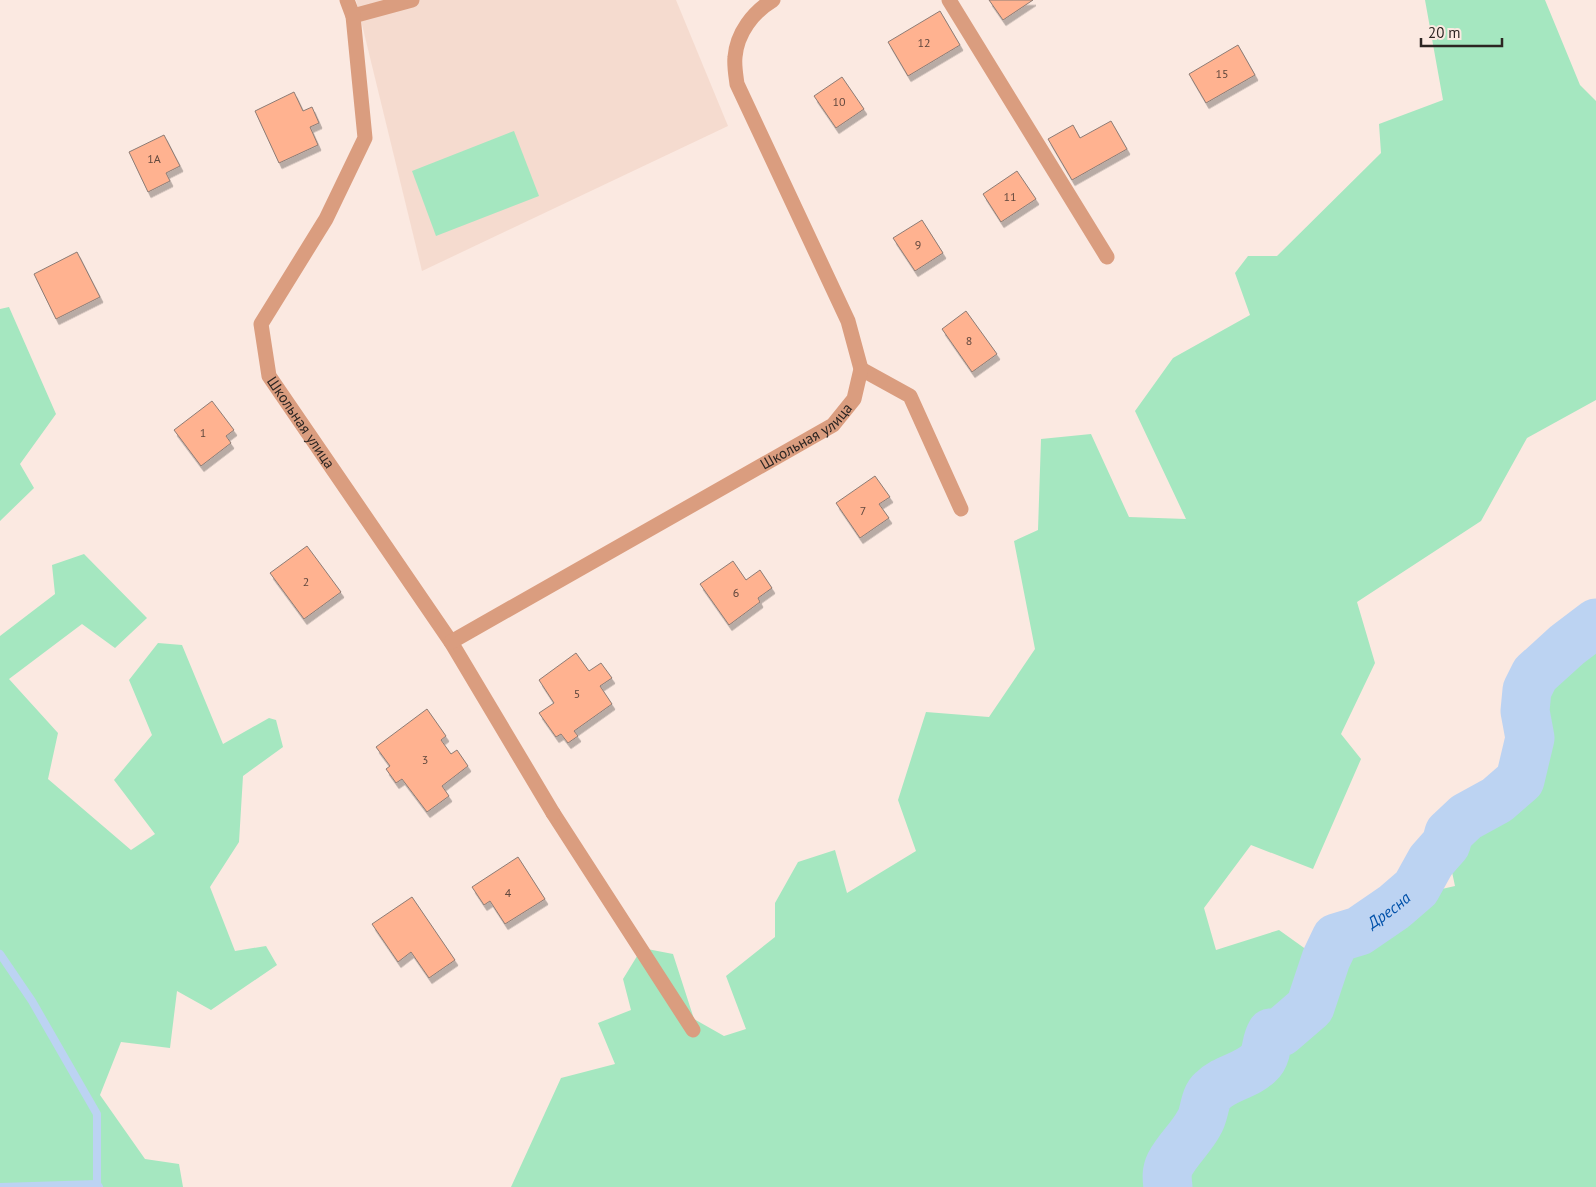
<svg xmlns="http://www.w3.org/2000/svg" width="1596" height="1187" font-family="'PT Sans',sans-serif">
  <defs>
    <filter id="shadow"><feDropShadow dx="3" dy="5.5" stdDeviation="0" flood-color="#0004"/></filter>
  </defs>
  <rect width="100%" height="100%" fill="#fbe9e1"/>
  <polygon fill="#f5dbcf" points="356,0 676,0 728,126 422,271"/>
  <g fill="#a5e7c0">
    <polygon points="1425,0 1545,0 1580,85 1596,101 1596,400 1527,438 1481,521 1357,602 1375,663 1341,734 1361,759 1313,869 1251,845 1204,908 1216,950 1279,930 1314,955 1367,906 1455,886 1446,844 1514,815 1528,700 1568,651 1591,656 1596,643 1596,1187 511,1187 561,1078 615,1064 598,1023 631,1010 623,979 642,948 673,954 694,1019 724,1036 746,1029 726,976 775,937 775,903 798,862 835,850 847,893 916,851 898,800 926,712 989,717 1035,649 1014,541 1038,530 1041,439 1091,434 1129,517 1186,519 1135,411 1173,358 1250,315 1235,273 1248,256 1277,256 1381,153 1379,124 1443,100"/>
    <polygon points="514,131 539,196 436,236 412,171"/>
    <polygon points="9,307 56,414 20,464 34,488 0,521 0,309"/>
    <polygon points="84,554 147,618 115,648 82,624 9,679 58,733 48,779 131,850 155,834 114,780 152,735 129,680 158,643 182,645 223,744 269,718 276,720 283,747 243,776 239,842 210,887 235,951 266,946 277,965 211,1010 177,991 170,1048 121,1042 100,1095 145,1159 179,1164 183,1187 0,1187 0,636 55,594 52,565"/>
  </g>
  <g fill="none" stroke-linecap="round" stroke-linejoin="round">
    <g stroke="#bcd3f2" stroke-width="8">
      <polyline points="0,954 32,1001 97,1114 97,1184"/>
      <polyline points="0,1187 97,1184 99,1187"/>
    </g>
    <path stroke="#bcd3f2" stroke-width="49" id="s1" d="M1168 1187C1167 1179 1166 1172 1170 1164 1178 1149 1191 1138 1199 1123 1205 1114 1204 1098 1212 1091 1226 1077 1248 1076 1261 1061 1268 1053 1265 1043 1271 1033L1281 1032 1310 1007 1326 959 1336 938 1359 931 1394 907 1416 888 1431 861 1446 844 1449 833 1466 817 1497 800 1520 780 1530 738 1525 711 1527 690 1535 674 1567 645 1596 623"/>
  </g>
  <g fill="#ffb290" stroke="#8d7c75" filter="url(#shadow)">
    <polygon points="989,0 1033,0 1003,20"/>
    <polygon points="940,11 960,45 908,76 888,42"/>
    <polygon points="1238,45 1255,75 1206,103 1189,74"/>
    <polygon points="842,77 864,109 836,128 814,96"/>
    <polygon points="294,92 303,111 312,107 319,123 310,127 318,145 279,163 255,111"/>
    <polygon points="1111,121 1127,149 1072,180 1048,139 1073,125 1080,138"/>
    <polygon points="164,135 180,166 166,173 170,181 148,192 129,152"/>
    <polygon points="1017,171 1036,199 1001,222 983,194"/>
    <polygon points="922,220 943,253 915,271 893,238"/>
    <polygon points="77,252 100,297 56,319 34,274"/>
    <polygon points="966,311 997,354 972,372 942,329"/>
    <polygon points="212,401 234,430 226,436 231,443 201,466 174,430"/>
    <polygon points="875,476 890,497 879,504 889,518 860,538 836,503"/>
    <polygon points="307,546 341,592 304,619 270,573"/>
    <polygon points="733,561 746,580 760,570 772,588 758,598 760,602 729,625 700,584"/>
    <polygon points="576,653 589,671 601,663 612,678 600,686 612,704 574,731 578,736 568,743 561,734 556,737 539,713 554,703 539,680"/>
    <polygon points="427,709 446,736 441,740 451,754 457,750 468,766 442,786 449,796 427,812 402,779 396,783 386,769 390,766 376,747"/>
    <polygon points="518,857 545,899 505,924 490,901 484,905 472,887"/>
    <polygon points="412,897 455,960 429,978 411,952 398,962 372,924"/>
  </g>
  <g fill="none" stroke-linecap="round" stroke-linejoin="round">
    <g stroke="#da9d7f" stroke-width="15">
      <polyline points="949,0 1107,257"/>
      <polyline points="353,16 412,0"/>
      <polyline points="861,369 910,396 961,509"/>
      <polyline points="553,813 693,1030"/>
    </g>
    <g stroke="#da9d7f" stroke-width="15">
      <path id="s2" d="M347 0 353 16 365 138 326 219 261 324 269 376 451 642 553 813"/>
      <path id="s3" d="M451 642 833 425 854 399 861 369 848 321 737 84C736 76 734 66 735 57 737 33 753 12 773 0"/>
    </g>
  </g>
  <g text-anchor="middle" stroke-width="4" stroke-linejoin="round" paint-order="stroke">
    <g font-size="12" fill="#61483e">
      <text x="924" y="47">12</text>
      <text x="1222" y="78">15</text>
      <text x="839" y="106">10</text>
      <text x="154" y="163">1А</text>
      <text x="1010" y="201">11</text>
      <text x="918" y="249">9</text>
      <text x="969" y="345">8</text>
      <text x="203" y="437">1</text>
      <text x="863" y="515">7</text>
      <text x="306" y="586">2</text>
      <text x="736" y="597">6</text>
      <text x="577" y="698">5</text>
      <text x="425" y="764">3</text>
      <text x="508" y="897">4</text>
    </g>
    <g font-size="15" fill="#2c2522" stroke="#fbe9e1">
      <text dy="5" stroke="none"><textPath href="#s2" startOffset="462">Школьная улица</textPath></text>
      <text dy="5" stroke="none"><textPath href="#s3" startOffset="411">Школьная улица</textPath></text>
    </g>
    <g font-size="16" font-style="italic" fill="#0051a9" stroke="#fbe9e1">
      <text dy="6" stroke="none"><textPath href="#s1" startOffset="379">Дресна</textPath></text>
    </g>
  </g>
  <path d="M1421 38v8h81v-8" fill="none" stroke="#2c2522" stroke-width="2.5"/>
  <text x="1428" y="38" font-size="15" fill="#2c2522" stroke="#fbe9e1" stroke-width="4" paint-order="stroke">20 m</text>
</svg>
